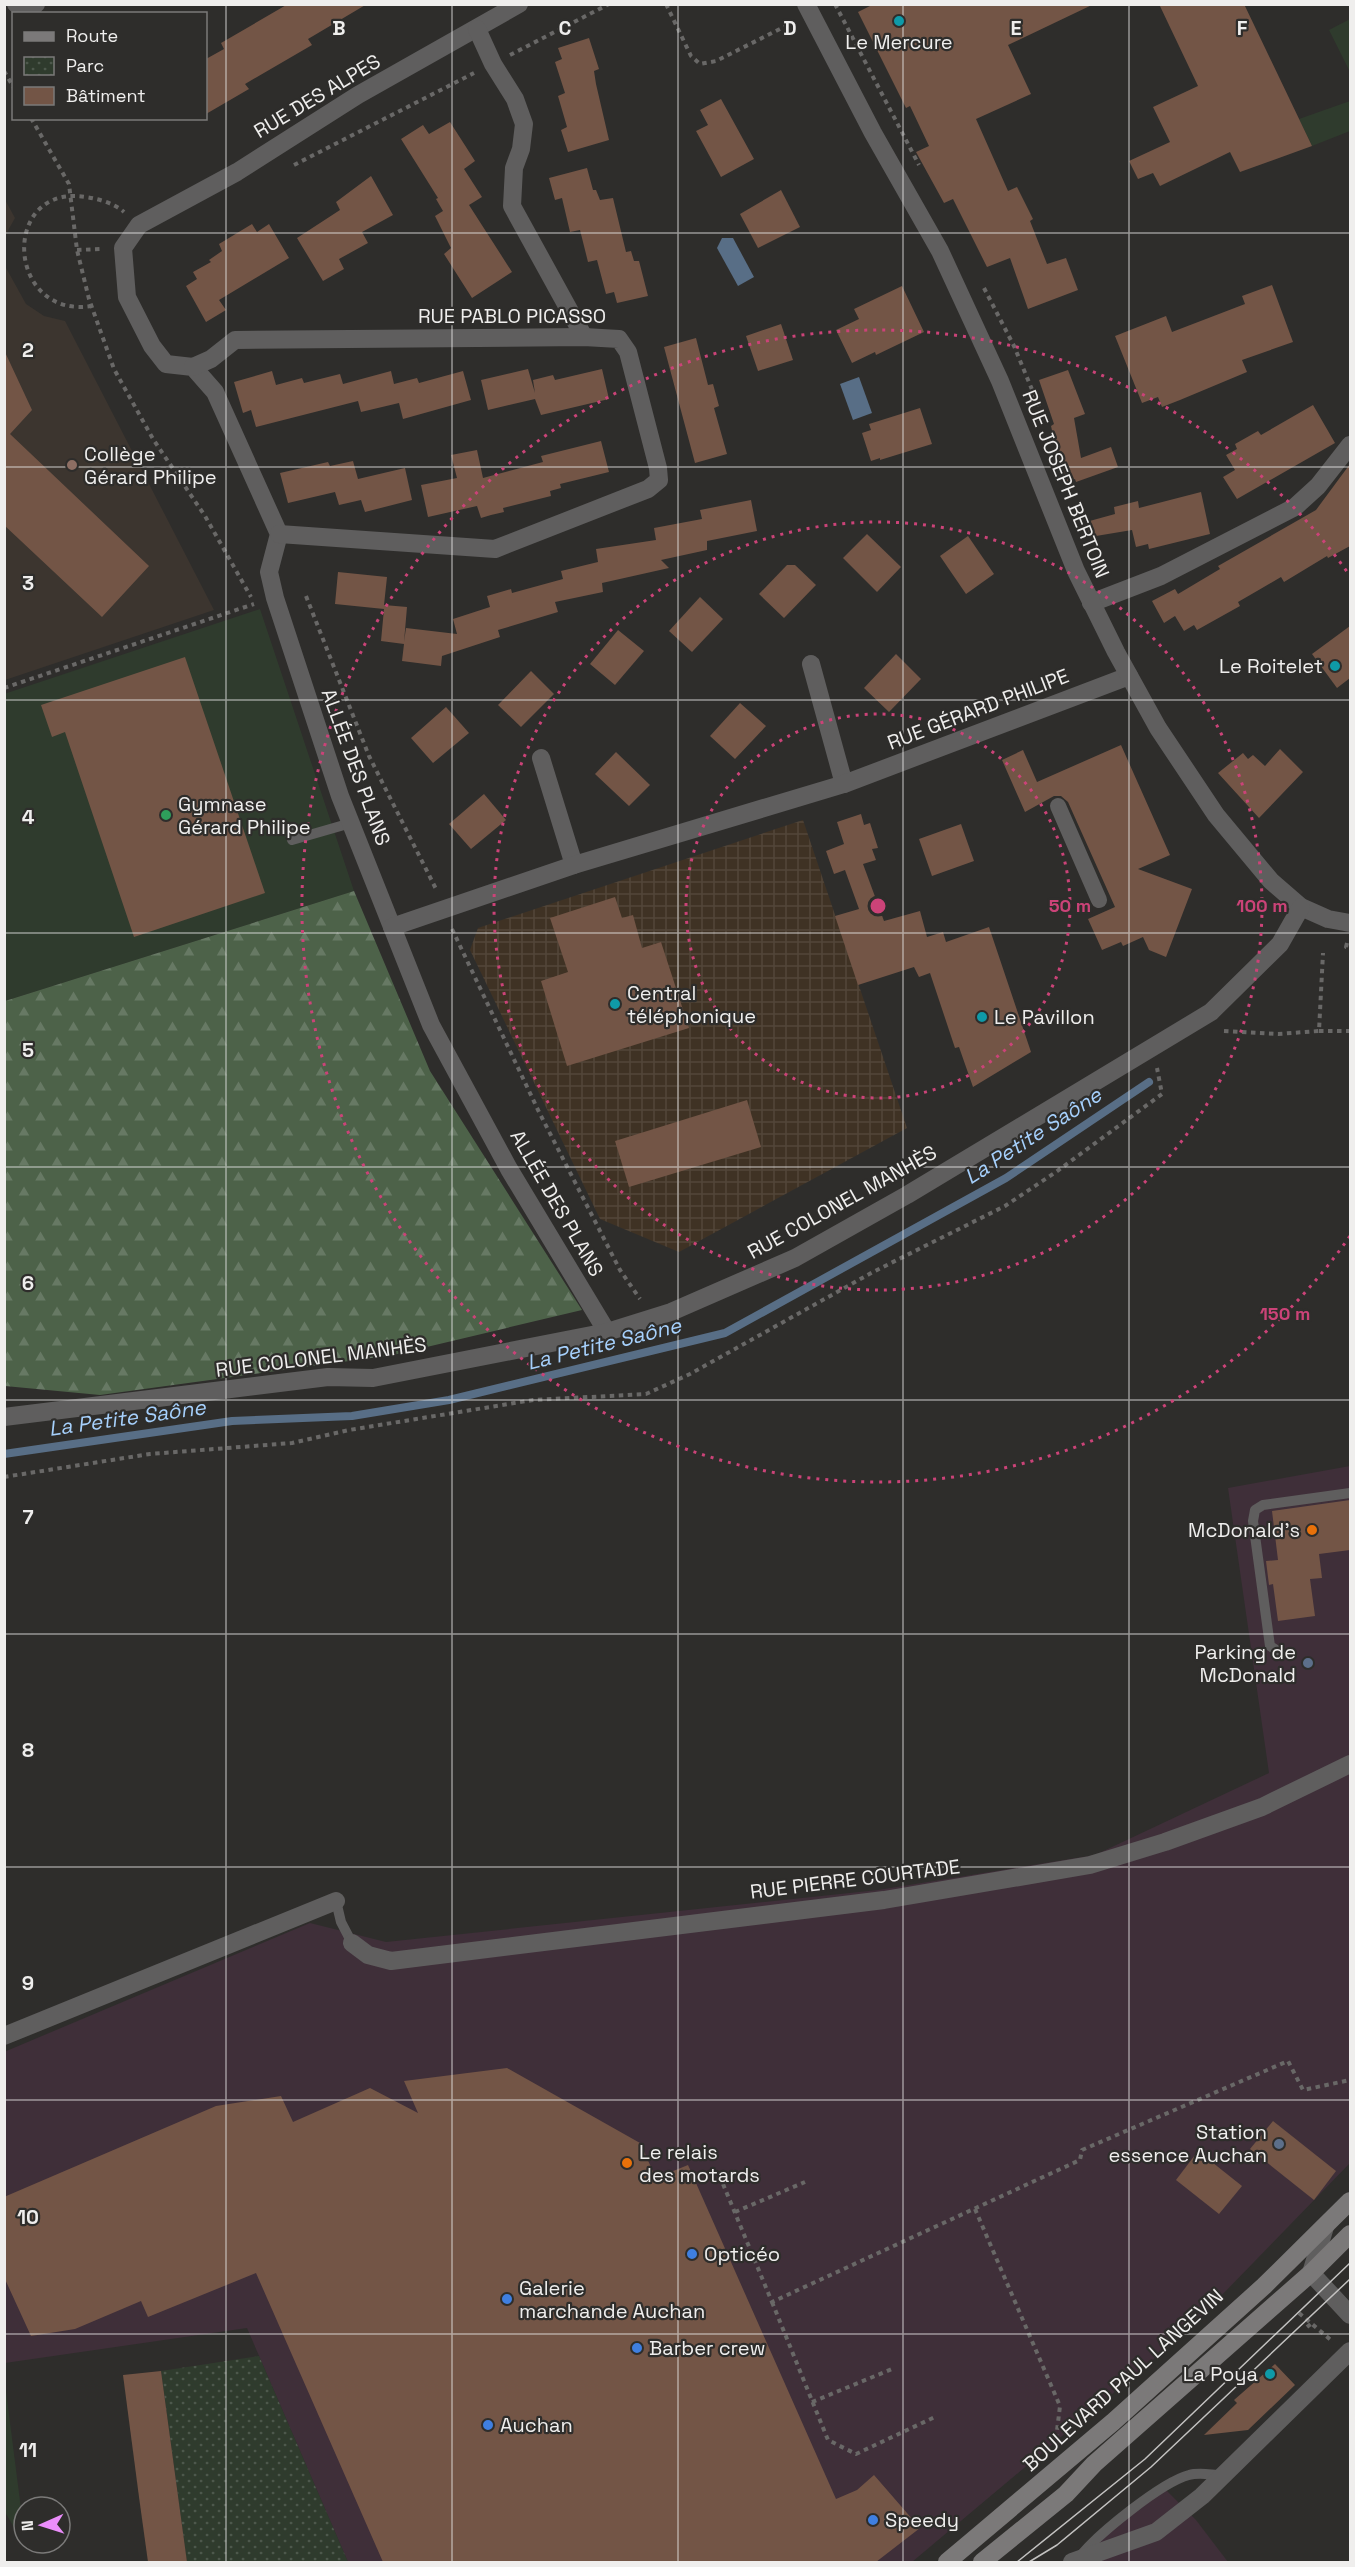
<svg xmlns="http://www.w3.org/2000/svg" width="1355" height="2567" font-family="'Space Grotesk',sans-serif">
  <defs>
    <pattern id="industrial-grid" width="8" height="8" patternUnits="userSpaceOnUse" patternTransform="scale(1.5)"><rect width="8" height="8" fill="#3f3224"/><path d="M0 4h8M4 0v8" fill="none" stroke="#524639"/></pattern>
    <pattern id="forest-firs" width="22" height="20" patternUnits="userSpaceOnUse" patternTransform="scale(1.5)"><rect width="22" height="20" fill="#4d6249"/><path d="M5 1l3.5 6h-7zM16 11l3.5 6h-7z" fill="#677964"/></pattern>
    <pattern id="park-dots" width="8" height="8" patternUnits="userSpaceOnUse" patternTransform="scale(1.5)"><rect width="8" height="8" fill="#2f3b2d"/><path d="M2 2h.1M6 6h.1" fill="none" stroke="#4d584c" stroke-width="1.8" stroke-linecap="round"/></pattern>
  </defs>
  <rect width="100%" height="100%" fill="#2e2d2b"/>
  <g fill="#3f2f39">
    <polygon points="1350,1466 1350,2163 1187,2331 912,2562 348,2562 247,2328 5,2363 4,2052 310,1923 386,1942 878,1890 1095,1855 1269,1773 1228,1488"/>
    <polygon points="1160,2484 1196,2520 1228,2562 1064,2562"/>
  </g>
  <polygon fill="url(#industrial-grid)" points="803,820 907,1128 679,1252 600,1219 470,950 478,928"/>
  <polygon fill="#3c352f" points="4,198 15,218 6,234 5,266 26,304 44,316 65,321 214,610 5,680"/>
  <g fill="#2f3b2d">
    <polygon points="1350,19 1350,72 1329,30"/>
    <polygon points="1350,101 1350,131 1312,146 1299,119"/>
    <polygon points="260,609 354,891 5,1001 4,694"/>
    <polygon points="5,2391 6,2391 26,2548 5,2512"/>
  </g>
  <polygon fill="url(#forest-firs)" points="354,891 430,1071 582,1310 393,1355 100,1395 5,1386 5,1001"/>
  <polygon fill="url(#park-dots)" points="259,2356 348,2562 187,2562 161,2371"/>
  <g fill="#586e86">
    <polygon points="722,238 733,238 754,277 738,286 717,248"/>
    <polygon points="859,377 872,413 853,420 840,384"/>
  </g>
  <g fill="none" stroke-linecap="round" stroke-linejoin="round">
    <polyline stroke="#586e86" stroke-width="8" points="4,1454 232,1421 352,1416 449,1400 725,1333 1006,1178 1149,1082"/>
  </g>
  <g fill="#735546">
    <polygon points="288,4 367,4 308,39 312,45 245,84 249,89 206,114 206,59 224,49 221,43"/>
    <polygon points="874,4 1094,4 1008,45 1031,94 976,119 1008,191 1017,187 1033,219 1030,221 1047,264 1066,258 1078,290 1028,309 1010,258 987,267 953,199 944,203 916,152 929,146 910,106 906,108 858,12"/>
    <polygon points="1159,4 1244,4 1312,146 1240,172 1230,152 1160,186 1153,173 1138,179 1129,161 1170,142 1153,107 1198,86"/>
    <polygon points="589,38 599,69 594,71 596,84 609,140 568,152 561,130 567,127 558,96 565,93 555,62 562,59 558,48"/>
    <polygon points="721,99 754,159 721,177 696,131 708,125 700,110"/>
    <polygon points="450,122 475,161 464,169 482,197 469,205 512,272 472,298 444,254 451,248 435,216 443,211 436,199 438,198 401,139 423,125 429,134"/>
    <polygon points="587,168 593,190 596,190 600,200 613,198 626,252 631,251 634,261 639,261 648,296 617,303 614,292 606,294 597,260 588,262 580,230 570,232 562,198 555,200 549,178"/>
    <polygon points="371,176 393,215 362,232 368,243 339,259 344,269 323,281 297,238 340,210 336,202"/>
    <polygon points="781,190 800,227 758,248 740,214"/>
    <polygon points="252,224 257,232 269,224 289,258 219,300 226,310 206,322 186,286 197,279 193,272 211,262 209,260 222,251 219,244"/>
    <polygon points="1272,285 1293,342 1242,360 1247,372 1180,400 1162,407 1158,397 1142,403 1115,336 1166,316 1172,332 1245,304 1242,296"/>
    <polygon points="902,286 924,332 876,355 875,352 852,363 836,330 859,319 854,309"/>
    <polygon points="781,324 793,360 758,371 746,336"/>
    <polygon points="696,338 708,385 713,384 719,406 714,408 727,454 695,463 664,347"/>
    <polygon points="4,350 32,410 10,434 149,566 102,617 4,525"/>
    <polygon points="528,369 535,393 533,380 553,375 555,380 602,369 609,399 541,415 535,399 488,410 481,380"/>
    <polygon points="1068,370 1085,414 1074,418 1081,458 1111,447 1118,467 1076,482 1075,479 1064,483 1051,426 1054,424 1039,380"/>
    <polygon points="272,371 276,385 302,378 304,383 340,374 343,384 391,371 394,384 417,378 419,383 463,371 471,400 403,419 399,403 361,412 358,401 256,427 251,410 243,413 234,382"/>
    <polygon points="1313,405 1335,443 1237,499 1223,477 1235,470 1226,455 1237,449 1235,444 1258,431 1261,435"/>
    <polygon points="920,408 932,444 880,460 880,458 871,461 862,433 871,430 869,424"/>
    <polygon points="601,441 609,472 560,484 561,488 550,491 551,496 503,508 504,512 491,515 481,518 477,506 428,517 421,485 457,478 451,455 477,450 483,478 543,462 541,456"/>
    <polygon points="353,461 358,479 405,468 412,500 365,512 361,500 339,505 335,492 288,503 280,473 328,462 330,466"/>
    <polygon points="1350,464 1350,546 1328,558 1327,556 1284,582 1281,577 1257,591 1238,602 1240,606 1197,630 1194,625 1184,631 1175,616 1164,623 1152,601 1175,589 1178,594 1220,569 1218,566 1316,510"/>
    <polygon points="1201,492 1210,534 1149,549 1148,544 1136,547 1132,530 1090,537 1086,522 1115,514 1114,507 1138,501 1139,508"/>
    <polygon points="751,500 757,531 707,541 707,550 661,560 669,568 602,583 603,592 555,602 558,612 498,630 500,637 442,656 441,666 402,661 404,644 381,641 384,609 335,604 338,572 387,577 384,605 407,607 404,642 406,628 457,634 453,619 490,607 487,596 511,589 512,593 563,579 561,571 598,562 596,549 656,540 654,528 702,519 700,510"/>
    <polygon points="867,534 901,567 877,592 843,558"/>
    <polygon points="968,536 994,574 966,594 940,556"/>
    <polygon points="787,565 795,565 816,585 784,618 759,594"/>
    <polygon points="700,597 723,619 692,652 669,631"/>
    <polygon points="1350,626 1350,678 1337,688 1312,654"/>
    <polygon points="618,630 644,651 615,685 590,664"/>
    <polygon points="896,654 921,679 889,712 864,688"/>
    <polygon points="185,657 265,893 134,937 65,732 52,737 41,705"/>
    <polygon points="531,671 554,694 521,727 498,705"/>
    <polygon points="740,703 766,726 735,759 710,736"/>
    <polygon points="446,707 469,733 433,763 411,738"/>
    <polygon points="1121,745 1170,855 1138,869 1192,889 1166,957 1149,950 1143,937 1123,946 1121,942 1102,950 1088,919 1115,907 1068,802 1061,796 1054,796 1025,812 1002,760 1023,750 1037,782"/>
    <polygon points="1280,749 1303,772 1259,818 1218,773 1243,753 1248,759 1253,755 1265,766"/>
    <polygon points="616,752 650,785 629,806 595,774"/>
    <polygon points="484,794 506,820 471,849 449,824"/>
    <polygon points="861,814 864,825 870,823 878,848 872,849 876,860 863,864 884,921 920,911 927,937 943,932 946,942 989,927 1031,1052 973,1087 959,1047 955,1048 930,973 919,977 914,967 858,985 835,916 859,909 845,870 834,874 826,851 844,844 837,822"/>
    <polygon points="961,824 974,861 932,876 919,839"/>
    <polygon points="615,897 622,918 633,915 642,948 661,942 689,1028 567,1066 541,981 568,972 550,918"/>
    <polygon points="747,1100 761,1147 629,1187 615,1141"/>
    <polygon points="1350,1500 1350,1550 1319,1554 1322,1578 1310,1579 1315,1616 1278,1621 1273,1584 1269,1585 1266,1561 1278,1560 1272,1511"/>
    <polygon points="507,2068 640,2143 656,2178 688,2165 836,2499 857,2490 874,2475 920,2528 876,2562 383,2562 256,2273 148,2317 141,2301 75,2329 31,2336 4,2277 4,2197 216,2106 281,2096 293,2122 370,2088 418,2113 404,2081"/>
    <polygon points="1273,2121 1336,2171 1314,2200 1250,2149"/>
    <polygon points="1198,2151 1242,2186 1219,2214 1176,2180"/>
    <polygon points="1275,2364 1295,2385 1248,2430 1204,2435 1237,2403 1234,2400"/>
    <polygon points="161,2371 187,2562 148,2562 139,2497 123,2375"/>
  </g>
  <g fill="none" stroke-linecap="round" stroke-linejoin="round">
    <g stroke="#696867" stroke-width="4" stroke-dasharray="4.5 4.5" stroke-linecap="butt">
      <polyline points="666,4 691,56 700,64 716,61 792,23"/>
      <polyline points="835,4 919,165"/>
      <polyline points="510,55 609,4"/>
      <polyline points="4,71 14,88"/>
      <polyline points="31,118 69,184 77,250 89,299 114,369 153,439 205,516 251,597"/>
      <polyline points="294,165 474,73"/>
      <polyline points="77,250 101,249"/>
      <polyline points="984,288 1014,346 1045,421"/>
      <path d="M92 306C9 319 0 193 77 196 92 197 113 202 124 212"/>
      <polyline points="306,596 369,756 437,891"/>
      <polyline points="4,688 254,604"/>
      <polyline points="452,929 539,1112 620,1270 640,1299"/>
      <polyline points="1347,943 1346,947 1350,948"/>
      <polyline points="1224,1031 1278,1034 1319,1031 1323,953"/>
      <polyline points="1319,1031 1350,1031"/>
      <polyline points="4,1477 150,1454 292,1443 349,1430 533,1400 646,1394 690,1374 873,1272 1005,1206 1056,1172 1162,1094 1157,1068"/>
      <polyline points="723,2184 772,2302 1080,2160 1082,2150 1288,2061 1303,2090 1350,2080"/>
      <polyline points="975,2209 1060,2406 1056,2439 1059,2441"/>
      <polyline points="735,2212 805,2182"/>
      <polyline points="772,2302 828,2440 856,2454 937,2416"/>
      <polyline points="1299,2313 1332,2341"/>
      <polyline points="1307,2327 1312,2323"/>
      <polyline points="812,2402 892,2369"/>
    </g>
    <g stroke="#5f5e5e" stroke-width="10">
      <polyline points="288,828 292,840 351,823"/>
      <polyline points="1281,1653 1270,1646 1253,1521 1255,1510 1263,1505 1350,1493"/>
      <polyline points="336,1901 341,1922 352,1943"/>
      <path d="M1079 2558C1096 2535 1162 2482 1189 2475 1199 2472 1212 2475 1222 2475"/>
    </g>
    <polyline stroke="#5f5e5e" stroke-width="16" points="1058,806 1099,900"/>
    <g stroke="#5f5e5e" stroke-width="18">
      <polyline points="16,4 21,7 36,4"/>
      <polyline points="519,4 358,95 237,172 139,225 123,248 127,297 152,346 166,364 193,367 215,392 279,534 269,572 275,598 340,796 431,1025 509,1169 607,1332"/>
      <polyline points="477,29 493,64 515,99 524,124 521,149 514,168 512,206 584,337"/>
      <polyline points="193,367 211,359 235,340 584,337 619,339 628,352 658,468 659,480 648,489 495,549 279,534"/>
      <polyline points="1091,603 1161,576 1295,507 1318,486 1350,445"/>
      <polyline points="811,664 844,784"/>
      <polyline points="541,758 574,865"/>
      <polyline points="392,927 574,865 844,784 1129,676"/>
      <polyline points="352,1943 368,1955 391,1961 884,1900 1090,1865 1165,1842 1262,1807 1350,1764"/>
      <polyline points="4,2036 336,1901"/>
      <polyline points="1325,2227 1311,2273 1350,2315"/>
      <polyline points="1072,2562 1156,2532 1202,2496 1350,2351"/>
    </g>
    <g stroke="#5f5e5e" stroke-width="18">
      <polyline points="806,4 873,133 940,251 1000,381 1076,571 1116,652 1158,728 1216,815 1271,881 1301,907 1328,919 1350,923"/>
      <polyline points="4,1417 328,1377 373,1378 607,1332 671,1312 795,1258 907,1195 1211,1012 1280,944 1301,907"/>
    </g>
    <g stroke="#7b7979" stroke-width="18">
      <polyline points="947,2562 1113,2422 1264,2286 1350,2201"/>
      <polyline points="982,2562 1066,2494 1094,2464 1311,2273 1350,2234"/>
    </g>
    <g stroke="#c3c2c1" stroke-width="1.5">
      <polyline points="1017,2562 1145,2459 1350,2263"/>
      <polyline points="1029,2562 1057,2545 1151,2467 1350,2279"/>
    </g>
  </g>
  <path fill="none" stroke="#efeeed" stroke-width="1.5" stroke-opacity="0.55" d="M226 4V2562M452 4V2562M678 4V2562M903 4V2562M1129 4V2562M4 233H1350M4 467H1350M4 700H1350M4 933H1350M4 1167H1350M4 1400H1350M4 1634H1350M4 1867H1350M4 2100H1350M4 2334H1350"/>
  <g fill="none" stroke="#cb4378" stroke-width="3" stroke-dasharray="3 6">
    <circle cx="878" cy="906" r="192"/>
    <circle cx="878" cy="906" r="384"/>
    <path d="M1350 1236A576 576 0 1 1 1350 576"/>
  </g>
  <g fill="#0f9aa8" stroke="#2e2d2b" stroke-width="2">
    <circle cx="899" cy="21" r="6"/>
    <circle cx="1335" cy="666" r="6"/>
    <circle cx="615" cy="1004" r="6"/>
    <circle cx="982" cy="1017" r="6"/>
    <circle cx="1270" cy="2374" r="6"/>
  </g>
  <circle fill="#8d6e63" stroke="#2e2d2b" stroke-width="2" cx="72" cy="465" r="6"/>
  <circle fill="#2e9e5b" stroke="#2e2d2b" stroke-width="2" cx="166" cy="815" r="6"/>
  <g fill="#e8710a" stroke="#2e2d2b" stroke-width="2">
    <circle cx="1312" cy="1530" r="6"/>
    <circle cx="627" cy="2163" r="6"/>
  </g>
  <g fill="#5c6f8a" stroke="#2e2d2b" stroke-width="2">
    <circle cx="1308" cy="1663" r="6"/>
    <circle cx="1279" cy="2144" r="6"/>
  </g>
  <g fill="#3f7fe0" stroke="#2e2d2b" stroke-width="2">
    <circle cx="692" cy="2254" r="6"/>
    <circle cx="507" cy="2299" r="6"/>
    <circle cx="637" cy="2348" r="6"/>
    <circle cx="488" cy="2425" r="6"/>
    <circle cx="873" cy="2520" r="6"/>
  </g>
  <g text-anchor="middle" stroke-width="4.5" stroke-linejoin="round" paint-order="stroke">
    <g font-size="20" fill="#efeeed" stroke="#2e2d2b" text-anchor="start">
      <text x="899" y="49" text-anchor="middle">Le Mercure</text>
      <text x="84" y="461">Collège<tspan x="84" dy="23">Gérard Philipe</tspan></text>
      <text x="1323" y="673" text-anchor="end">Le Roitelet</text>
      <text x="178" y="811">Gymnase<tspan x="178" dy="23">Gérard Philipe</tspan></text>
      <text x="627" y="1000">Central<tspan x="627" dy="23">téléphonique</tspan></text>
      <text x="994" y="1024">Le Pavillon</text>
      <text x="1300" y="1537" text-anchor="end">McDonald's</text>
      <text x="1296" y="1659" text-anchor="end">Parking de<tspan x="1296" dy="23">McDonald</tspan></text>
      <text x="1267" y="2139" text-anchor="end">Station<tspan x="1267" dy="23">essence Auchan</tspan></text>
      <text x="639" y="2159">Le relais<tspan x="639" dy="23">des motards</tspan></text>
      <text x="704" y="2261">Opticéo</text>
      <text x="519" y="2295">Galerie<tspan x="519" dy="23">marchande Auchan</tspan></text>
      <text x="649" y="2355">Barber crew</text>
      <text x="1258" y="2381" text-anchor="end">La Poya</text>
      <text x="500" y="2432">Auchan</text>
      <text x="885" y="2527">Speedy</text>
    </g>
    <g font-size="20" fill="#efeeed" stroke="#2e2d2b">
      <text transform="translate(317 96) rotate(-31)" y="7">RUE DES ALPES</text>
      <text x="512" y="323">RUE PABLO PICASSO</text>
      <text transform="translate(1066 484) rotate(68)" y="7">RUE JOSEPH BERTOIN</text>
      <text transform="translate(978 709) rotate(-21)" y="7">RUE GÉRARD PHILIPE</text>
      <text transform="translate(356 767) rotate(70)" y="7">ALLÉE DES PLANS</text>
      <text transform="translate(842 1202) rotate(-29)" y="7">RUE COLONEL MANHÈS</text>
      <text transform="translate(557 1203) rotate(60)" y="7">ALLÉE DES PLANS</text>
      <text transform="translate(321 1357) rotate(-7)" y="7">RUE COLONEL MANHÈS</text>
      <text transform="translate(855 1879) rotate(-7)" y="7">RUE PIERRE COURTADE</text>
      <text transform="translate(1123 2380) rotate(-42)" y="7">BOULEVARD PAUL LANGEVIN</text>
    </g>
    <g font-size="21" font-style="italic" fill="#a6d0fc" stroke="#2e2d2b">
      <text transform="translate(1033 1136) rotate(-33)" y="7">La Petite Saône</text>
      <text transform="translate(604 1344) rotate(-14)" y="7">La Petite Saône</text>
      <text transform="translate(127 1418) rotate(-8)" y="7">La Petite Saône</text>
    </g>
  </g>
  <g font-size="20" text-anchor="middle" font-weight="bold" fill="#efeeed" stroke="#2e2d2b" stroke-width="4.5" stroke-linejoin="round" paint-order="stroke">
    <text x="339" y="35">B</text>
    <text x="565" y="35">C</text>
    <text x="790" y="35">D</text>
    <text x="1016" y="35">E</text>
    <text x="1242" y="35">F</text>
    <text x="28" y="357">2</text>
    <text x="28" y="590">3</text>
    <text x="28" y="824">4</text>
    <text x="28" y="1057">5</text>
    <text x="28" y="1290">6</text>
    <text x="28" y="1524">7</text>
    <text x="28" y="1757">8</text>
    <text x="28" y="1990">9</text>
    <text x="28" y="2224">10</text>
    <text x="28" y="2457">11</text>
  </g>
  <circle cx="878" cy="906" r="9" fill="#cb4378" stroke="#2e2d2b" stroke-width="3"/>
  <g font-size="18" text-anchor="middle" font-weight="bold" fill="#cb4378" stroke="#2e2d2b" stroke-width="4.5" stroke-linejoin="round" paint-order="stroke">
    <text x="1070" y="912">50 m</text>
    <text x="1262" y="912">100 m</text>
    <text x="1285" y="1320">150 m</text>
  </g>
  <rect width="1355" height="2567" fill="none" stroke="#efeeed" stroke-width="12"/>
  <rect x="12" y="12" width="195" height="108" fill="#2e2d2b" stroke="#7b7a79" stroke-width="1.5"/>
  <rect x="24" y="32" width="30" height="9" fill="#7b7979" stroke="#7b7a79" stroke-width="1.5"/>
  <text x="66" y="42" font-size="18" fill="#efeeed">Route</text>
  <rect x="24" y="57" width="30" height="18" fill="url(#park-dots)" stroke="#7b7a79" stroke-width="1.5"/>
  <text x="66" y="72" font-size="18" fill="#efeeed">Parc</text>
  <rect x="24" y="87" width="30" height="18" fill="#735546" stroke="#7b7a79" stroke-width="1.5"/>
  <text x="66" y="102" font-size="18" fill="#efeeed">Bâtiment</text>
  <g transform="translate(42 2525) rotate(267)"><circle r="28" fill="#2e2d2b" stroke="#7b7a79" stroke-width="1.5"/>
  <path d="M0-4.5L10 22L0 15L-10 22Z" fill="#eb8dfb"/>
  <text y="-9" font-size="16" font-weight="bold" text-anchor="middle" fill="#efeeed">N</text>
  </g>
</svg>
